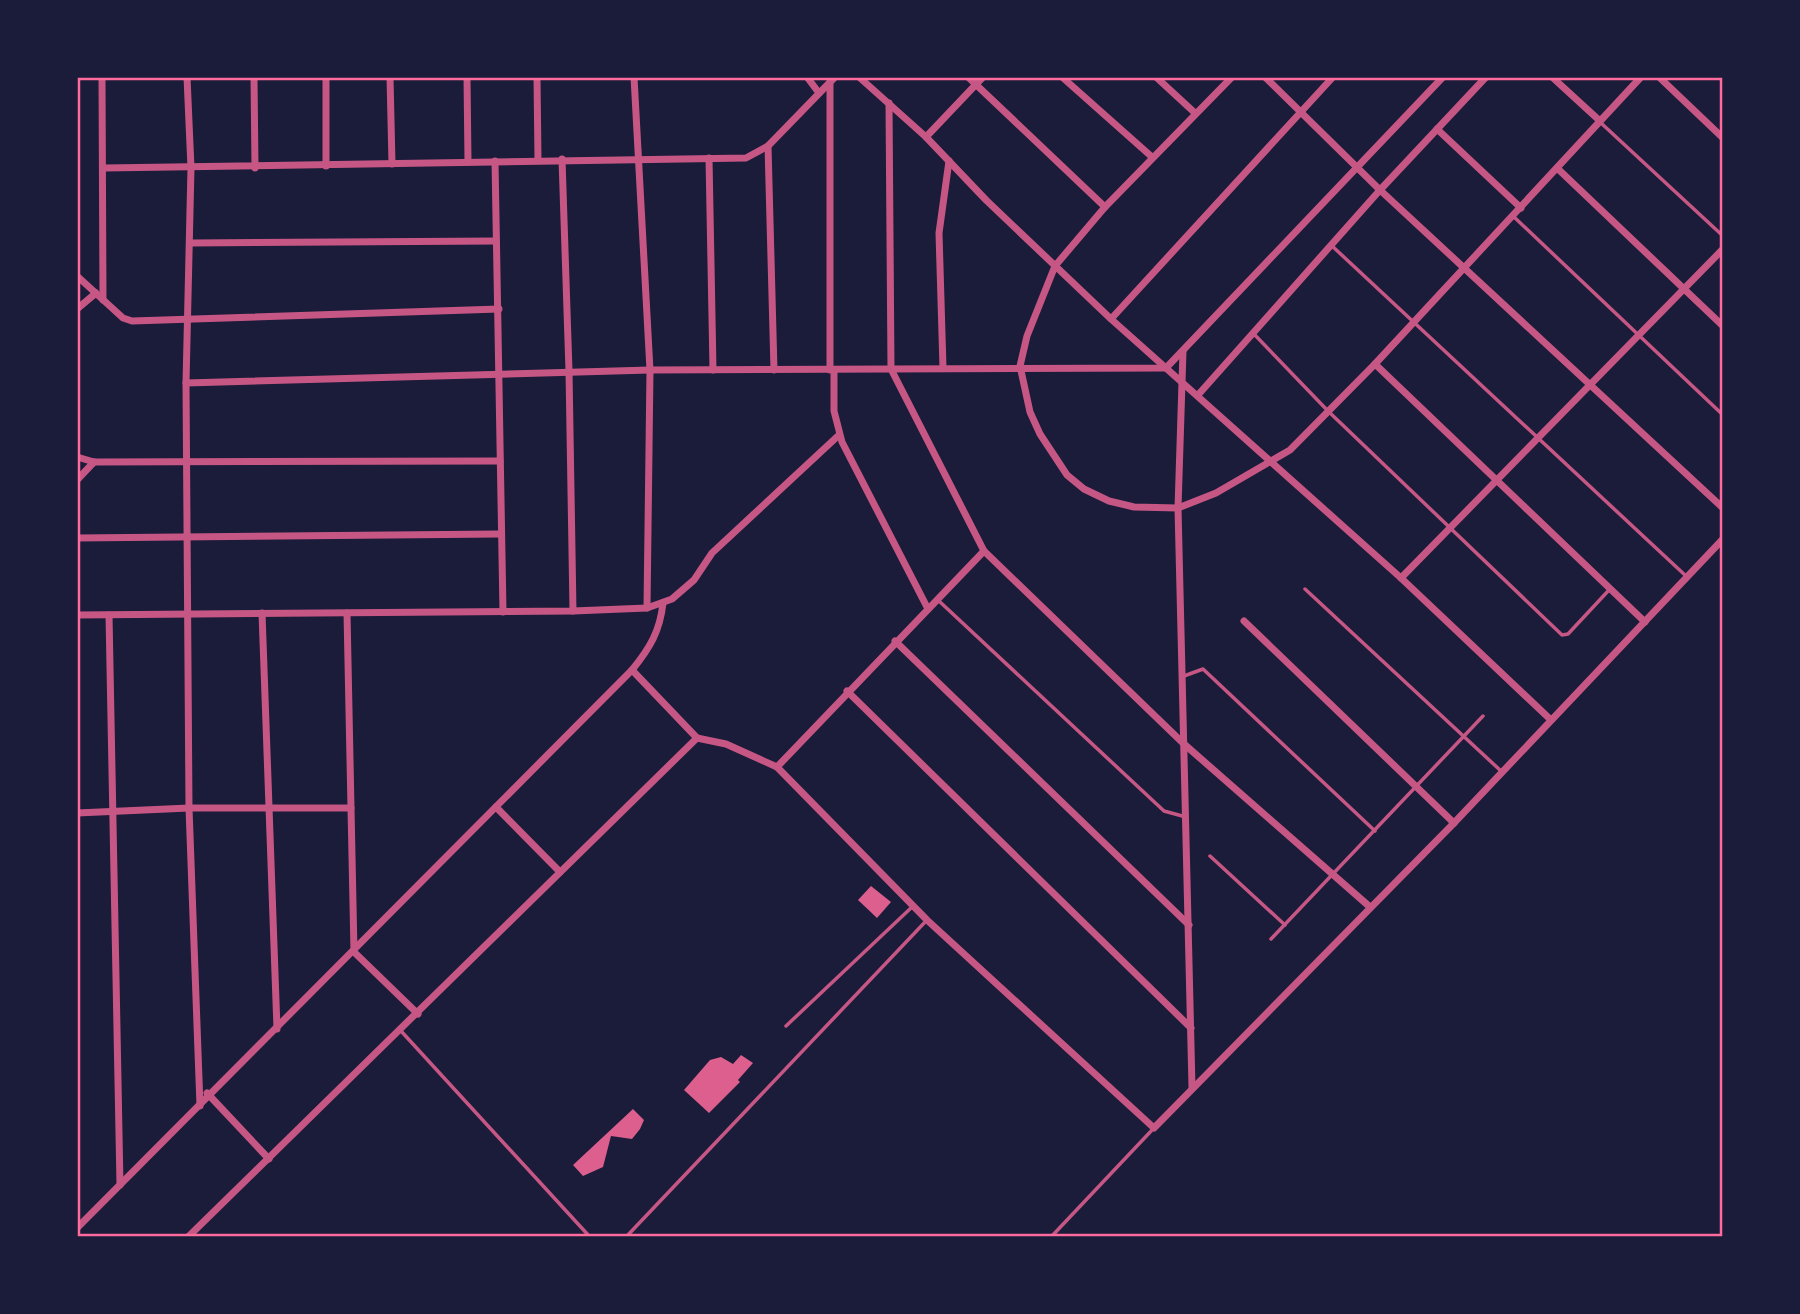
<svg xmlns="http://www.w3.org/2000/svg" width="1800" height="1314" font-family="Poppins,sans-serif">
  <rect width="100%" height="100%" fill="#1b1b3a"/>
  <g fill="#dd5f8e">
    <polygon points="871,886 891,902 877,918 858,900"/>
    <polygon points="741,1055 753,1063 738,1080 740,1082 709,1113 684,1090 710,1060 721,1057 733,1064"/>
    <polygon points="633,1109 644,1120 640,1129 632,1139 611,1136 603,1167 583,1176 573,1165"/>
  </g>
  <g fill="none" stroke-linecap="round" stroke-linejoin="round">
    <g stroke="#c65784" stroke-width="3.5">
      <polyline points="1601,123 1723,236"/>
      <polyline points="1513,216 1723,415"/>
      <polyline points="1331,245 1686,576"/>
      <polyline points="1253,333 1328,411 1562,635 1568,634 1609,590"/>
      <polyline points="1305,589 1501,771"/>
      <polyline points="939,601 1164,811 1186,817"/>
      <polyline points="1184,676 1203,669 1375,831"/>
      <polyline points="1210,856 1285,925"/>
      <polyline points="1271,939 1483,716"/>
      <polyline points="786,1026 912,907"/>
      <polyline points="401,1031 590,1237"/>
      <polyline points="626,1237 926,921"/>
      <polyline points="1051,1237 1153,1129"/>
    </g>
    <g stroke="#c65784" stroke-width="7">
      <polyline points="102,77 103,300"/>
      <polyline points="187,77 191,168 186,383 189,808 200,1106"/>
      <polyline points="254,77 255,168"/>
      <polyline points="326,77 326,166"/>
      <polyline points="390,77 392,164"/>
      <polyline points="467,77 468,162"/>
      <polyline points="537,77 538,160"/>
      <polyline points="634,77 650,370 647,608"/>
      <polyline points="807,77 819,93"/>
      <polyline points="859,77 926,137 986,200 1111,319 1401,578 1551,720"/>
      <polyline points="968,77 1105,207"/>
      <polyline points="1062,77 1152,157"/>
      <polyline points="1156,77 1195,113"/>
      <polyline points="1232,77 1105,207 1055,266 1027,336 1020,366 1030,412 1040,434 1067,475 1084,489 1109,501 1134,507 1178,508 1216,493 1290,450 1375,364 1641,77"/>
      <polyline points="1265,77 1380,190 1723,508"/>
      <polyline points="1552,77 1600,121"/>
      <polyline points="1659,77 1723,138"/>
      <polyline points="830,82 830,370"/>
      <polyline points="889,103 891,369 984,551 1184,744 1370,907"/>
      <polyline points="1437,129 1521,208"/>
      <polyline points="926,137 983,77"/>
      <polyline points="768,146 774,370"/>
      <polyline points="709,158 713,370"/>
      <polyline points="562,159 569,371 573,611"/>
      <polyline points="495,161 503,612"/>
      <polyline points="104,168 746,158 768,146 835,77"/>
      <polyline points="1557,168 1723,326"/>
      <polyline points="191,243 496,241"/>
      <polyline points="77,276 123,318 132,321 499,309"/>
      <polyline points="77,309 96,293"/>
      <polyline points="1111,319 1333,77"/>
      <polyline points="1183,351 1178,508 1192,1087"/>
      <polyline points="1375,364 1645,622"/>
      <polyline points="943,368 939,233 949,161"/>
      <polyline points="834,370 834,411 842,442 928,609"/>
      <polyline points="186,383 650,370 1166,368 1443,77"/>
      <polyline points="1198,395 1380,190 1486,77"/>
      <polyline points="77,457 94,462 500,461"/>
      <polyline points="77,480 94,462"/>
      <polyline points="77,538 499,534"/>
      <polyline points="1401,578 1723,249"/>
      <polyline points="262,613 277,1029"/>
      <polyline points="77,615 573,611 647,608 672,599 694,580 712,553 839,435"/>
      <polyline points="109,615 120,1185"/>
      <polyline points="1244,621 1454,823"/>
      <polyline points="895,641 1189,925"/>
      <polyline points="632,670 697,738"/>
      <polyline points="847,691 1191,1028"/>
      <polyline points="777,767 984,551"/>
      <polyline points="496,807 560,872"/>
      <polyline points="351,808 354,952 418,1014"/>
      <polyline points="77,813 189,808 351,808 347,613"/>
      <polyline points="207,1093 269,1159"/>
      <path d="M77 1228 632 670C650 648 660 631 663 603"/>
      <polyline points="188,1237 697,738 726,744 777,767 927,920 1154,1128 1454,823 1723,539"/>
    </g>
  </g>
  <rect width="1800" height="1314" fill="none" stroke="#1b1b3a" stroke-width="158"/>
  <rect x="79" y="79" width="1642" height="1156" fill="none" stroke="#ff6b9d" stroke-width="2.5"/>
</svg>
